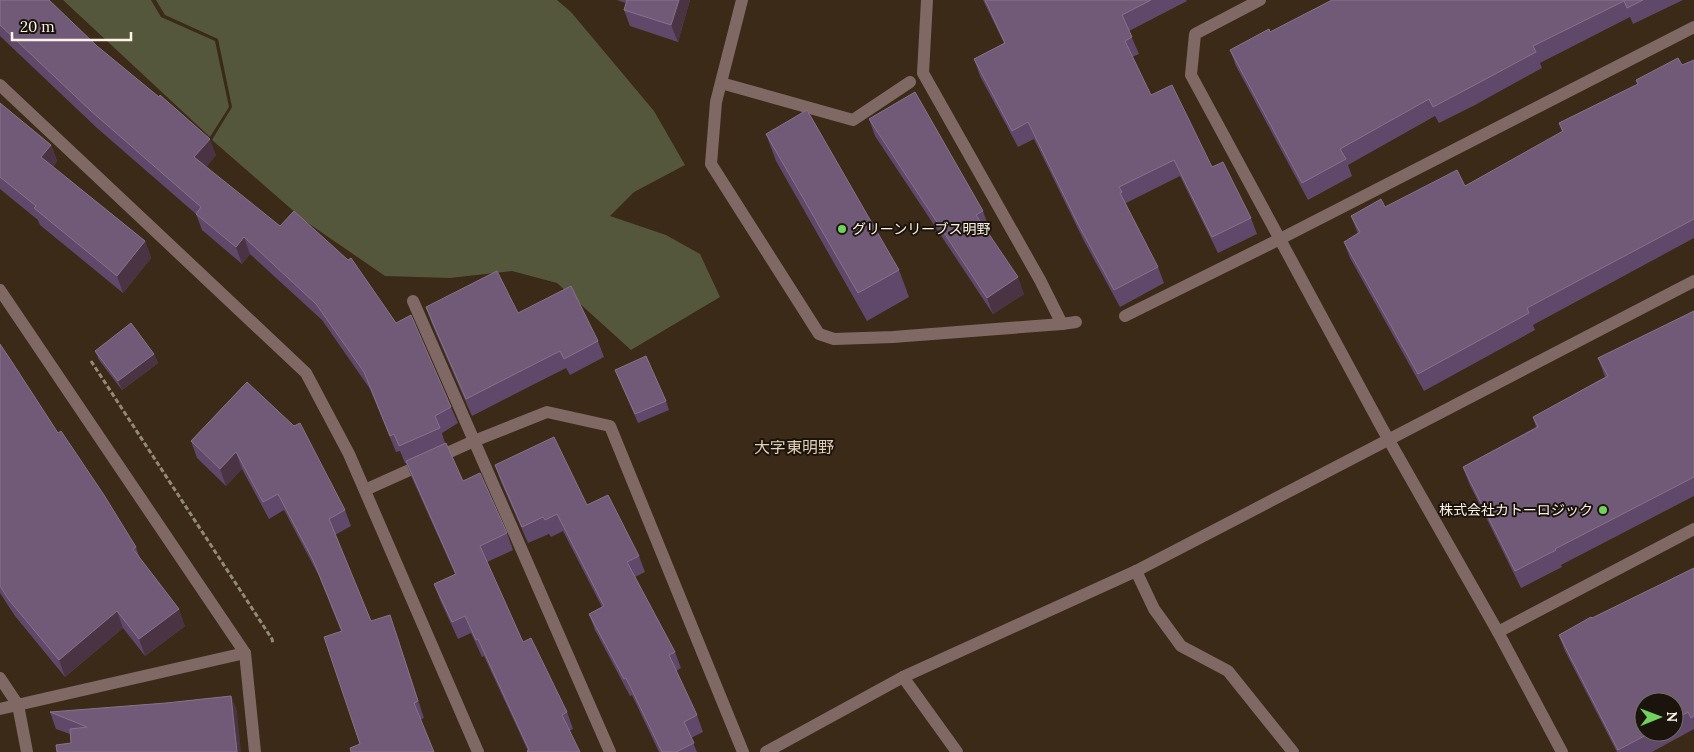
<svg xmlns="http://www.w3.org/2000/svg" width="1694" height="752" font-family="Lora,'Noto Sans JP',serif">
  <rect width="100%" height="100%" fill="#3a2a17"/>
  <g fill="#54573b">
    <polygon points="63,0 151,0 161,17 215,41 229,107 210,137"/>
    <polygon points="156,0 557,0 571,12 654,111 685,165 634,192 610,216 666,235 700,254 720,297 631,350 557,283 512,271 450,278 385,276 305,221 212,140 232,107 218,39 165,15"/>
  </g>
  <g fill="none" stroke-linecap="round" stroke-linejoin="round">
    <polyline stroke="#958878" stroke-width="3" stroke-dasharray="5 2.5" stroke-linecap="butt" points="91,361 272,639 273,644"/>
    <polyline stroke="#806964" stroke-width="12" points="721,83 853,120 910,82"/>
    <g stroke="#806964" stroke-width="12">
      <polyline points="742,0 716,102 711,164 819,334 834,339 893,337 1062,324 1076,322"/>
      <polyline points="927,0 923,73 1040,280 1062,324"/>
      <polyline points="1260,0 1195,34 1191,75 1382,428 1498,632 1562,752"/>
      <polyline points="0,85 306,373 349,454 478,752"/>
      <polyline points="0,290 245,653 255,752"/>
      <polyline points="413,301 610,752"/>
      <polyline points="1125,316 1280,239 1694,27"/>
      <polyline points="365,490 474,441 547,412 610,426 743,752"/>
      <polyline points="1136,571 1154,609 1181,646 1228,671 1293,752"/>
      <polyline points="1498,632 1694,529"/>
      <polyline points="903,677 957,752"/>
      <polyline points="0,678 18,705 27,752"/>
      <polyline points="0,709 245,653"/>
      <polyline points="766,752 903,677 1136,571 1694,281"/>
    </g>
  </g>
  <g fill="#60486a" fill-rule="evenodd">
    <polygon points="0,0 97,46 216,155 206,167 451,407 458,423 442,433 445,443 463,481 507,533 513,550 487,562 523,642 567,712 573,729 528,751 484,656 482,657 471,633 458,639 440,600 434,584 455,574 412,478 406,463 405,463 400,451 396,452 370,389 322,320 250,254 242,264 202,230 196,214 97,128 0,36"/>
    <polygon points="617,0 690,0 678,42 630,26 624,10 626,3"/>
    <polygon points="983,0 1186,0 1187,1 1129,31 1139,54 1132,57 1151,95 1212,167 1251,218 1257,234 1218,253 1180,176 1126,203 1128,208 1158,267 1164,283 1120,307 1084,241 1034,139 1018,147 980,76 974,59 1004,43"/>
    <polygon points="1332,0 1683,0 1633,24 1630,17 1540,63 1542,68 1475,105 1439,123 1435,116 1348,165 1352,176 1308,200 1236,66 1230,50 1270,32"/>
    <polygon points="1694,60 1694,238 1533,325 1535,330 1424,391 1350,258 1344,242 1358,234 1351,216 1465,186 1562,132 1559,123 1638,84 1636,80 1682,65"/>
    <polygon points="0,103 51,145 57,161 53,167 145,241 151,258 123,293 40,225 38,220 0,189"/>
    <polygon points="869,119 983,211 989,228 986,230 1024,294 993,314 875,136"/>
    <polygon points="766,134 899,270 909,297 867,321 776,161"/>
    <polygon points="426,307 518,313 598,341 604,357 570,375 566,368 472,416 432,324"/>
    <polygon points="1694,311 1694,496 1561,565 1562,567 1521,588 1469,483 1463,467 1536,427 1533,417 1605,377 1598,358"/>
    <polygon points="0,344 58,433 136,547 140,559 185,626 145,656 123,628 65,677 15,616 0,593"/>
    <polygon points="95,351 154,354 158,363 122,390 99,360"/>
    <polygon points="615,370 666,401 669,410 638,423"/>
    <polygon points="247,382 345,510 351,526 335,535 371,621 396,632 424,718 360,744 341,631 319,576 284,510 269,519 242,469 226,486 197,458 191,441"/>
    <polygon points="495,465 587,505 639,556 645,572 635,577 675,652 681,668 676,671 697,715 703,732 691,738 697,752 659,752 632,695 630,696 595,630 589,614 602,607 563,531 551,537 549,534 528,543 501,482"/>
    <path d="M1694 568V729L1652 752H1617L1565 651 1559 635ZM1674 702V732H1644Z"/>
    <polygon points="231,696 237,712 71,743 70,734 56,729 50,712 166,703"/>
  </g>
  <g fill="#4a3443">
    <polygon points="679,0 690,0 678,42 671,25"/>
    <polygon points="210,139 216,155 200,174 194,157"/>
    <polygon points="51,145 57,161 47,174 41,157"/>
    <polygon points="244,237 250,254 242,264 236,247"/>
    <polygon points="145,241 151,258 123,293 117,276"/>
    <polygon points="1018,277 1024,294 993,314 987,298"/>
    <polygon points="154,354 158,363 122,390 118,381"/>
    <polygon points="236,452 242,469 226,486 220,469"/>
    <polygon points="179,609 185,626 145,656 139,639"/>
    <polygon points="117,611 123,628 65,677 59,660"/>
    <polygon points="390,615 396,632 424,718 418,701"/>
    <polygon points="231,696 237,712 241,752 237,752"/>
  </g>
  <g fill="#715a78" stroke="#877289">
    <polygon points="0,0 49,0 97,46 159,97 160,95 210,139 194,157 280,226 294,211 348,260 351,258 396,323 411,315 451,407 435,416 440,428 399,446 394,434 390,436 364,372 316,304 244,237 236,247 196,214 201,207 91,111 0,25"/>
    <polygon points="627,0 679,0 671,25 624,10"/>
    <polygon points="985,0 1151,0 1122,15 1132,37 1125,41 1151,95 1172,85 1212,167 1223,162 1251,218 1212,237 1174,160 1119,187 1122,192 1120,193 1158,267 1114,290 1078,224 1028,122 1012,131 974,59 1005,43"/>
    <polygon points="1332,0 1643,0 1627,8 1624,1 1533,46 1536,52 1469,88 1433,107 1429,99 1340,149 1346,159 1302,183 1230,50 1269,29 1270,32"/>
    <polygon points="1678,58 1682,65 1694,60 1694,219 1527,308 1529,313 1418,374 1344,242 1360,232 1351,216 1381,199 1385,207 1457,170 1465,186 1563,131 1559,123 1638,84 1636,80"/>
    <polygon points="915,92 983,211 976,215 1018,277 987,298 869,119"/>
    <polygon points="0,103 51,145 41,157 145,241 117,276 34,208 36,206 0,177"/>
    <polygon points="807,110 899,270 858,293 766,134"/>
    <polygon points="497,271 518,313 571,286 598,341 564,359 560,351 466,399 426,307"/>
    <polygon points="1694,311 1694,477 1555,549 1556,550 1515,571 1463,467 1538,427 1533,417 1608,376 1598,358"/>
    <polygon points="131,323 154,354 118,381 95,351"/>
    <polygon points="0,344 12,362 58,433 61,431 104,495 136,547 133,549 179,609 139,639 117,611 59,660 9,600 0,586"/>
    <polygon points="646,356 666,401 635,414 615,370"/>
    <polygon points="247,382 294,426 300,423 345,510 329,519 371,621 390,615 418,701 414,703 434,752 351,752 350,748 360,744 324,637 342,631 313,560 278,494 263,502 236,452 220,469 191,441"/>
    <polygon points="554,437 587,505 608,495 639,556 627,562 675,652 669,655 697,715 684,722 694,743 676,752 662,752 626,678 624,679 589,614 604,606 557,514 545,520 543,517 522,527 495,465"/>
    <polygon points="446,443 463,481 480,473 507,533 480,546 523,642 531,638 567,712 562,715 580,752 528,752 527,751 529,750 478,639 476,640 465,616 452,622 434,584 456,574 406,461"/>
    <polygon points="1694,568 1694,716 1691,718 1688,712 1674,720 1674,702 1644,702 1644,732 1652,732 1618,750 1559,635 1591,617 1592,618"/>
    <polygon points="231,696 237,752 57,752 56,745 71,743 70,729 87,727 50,712 166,703"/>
  </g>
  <g fill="#72d25d" stroke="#1b140c" stroke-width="2">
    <circle cx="842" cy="229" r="5"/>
    <circle cx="1603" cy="510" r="5"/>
  </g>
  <g text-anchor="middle" stroke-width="4" stroke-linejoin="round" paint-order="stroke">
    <g font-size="14" fill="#fdf3e7" stroke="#1b140c" text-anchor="start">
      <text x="852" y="234">グリーンリーブス明野</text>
      <text x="1593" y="515" text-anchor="end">株式会社カトーロジック</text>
    </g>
    <g font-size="16" fill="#e1ceb6" stroke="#1b140c">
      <text x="794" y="453">大字東明野</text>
    </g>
  </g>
  <g transform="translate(1659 717) rotate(89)"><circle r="24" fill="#1b140c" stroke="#756d64"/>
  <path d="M0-4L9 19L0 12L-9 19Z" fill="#72d25d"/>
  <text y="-8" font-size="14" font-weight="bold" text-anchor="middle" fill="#fdf3e7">N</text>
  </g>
  <path d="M12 32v8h119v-8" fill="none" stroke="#fdf3e7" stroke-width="2.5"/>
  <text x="20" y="32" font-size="15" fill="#fdf3e7" stroke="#1b140c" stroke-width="4" paint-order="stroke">20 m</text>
</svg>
